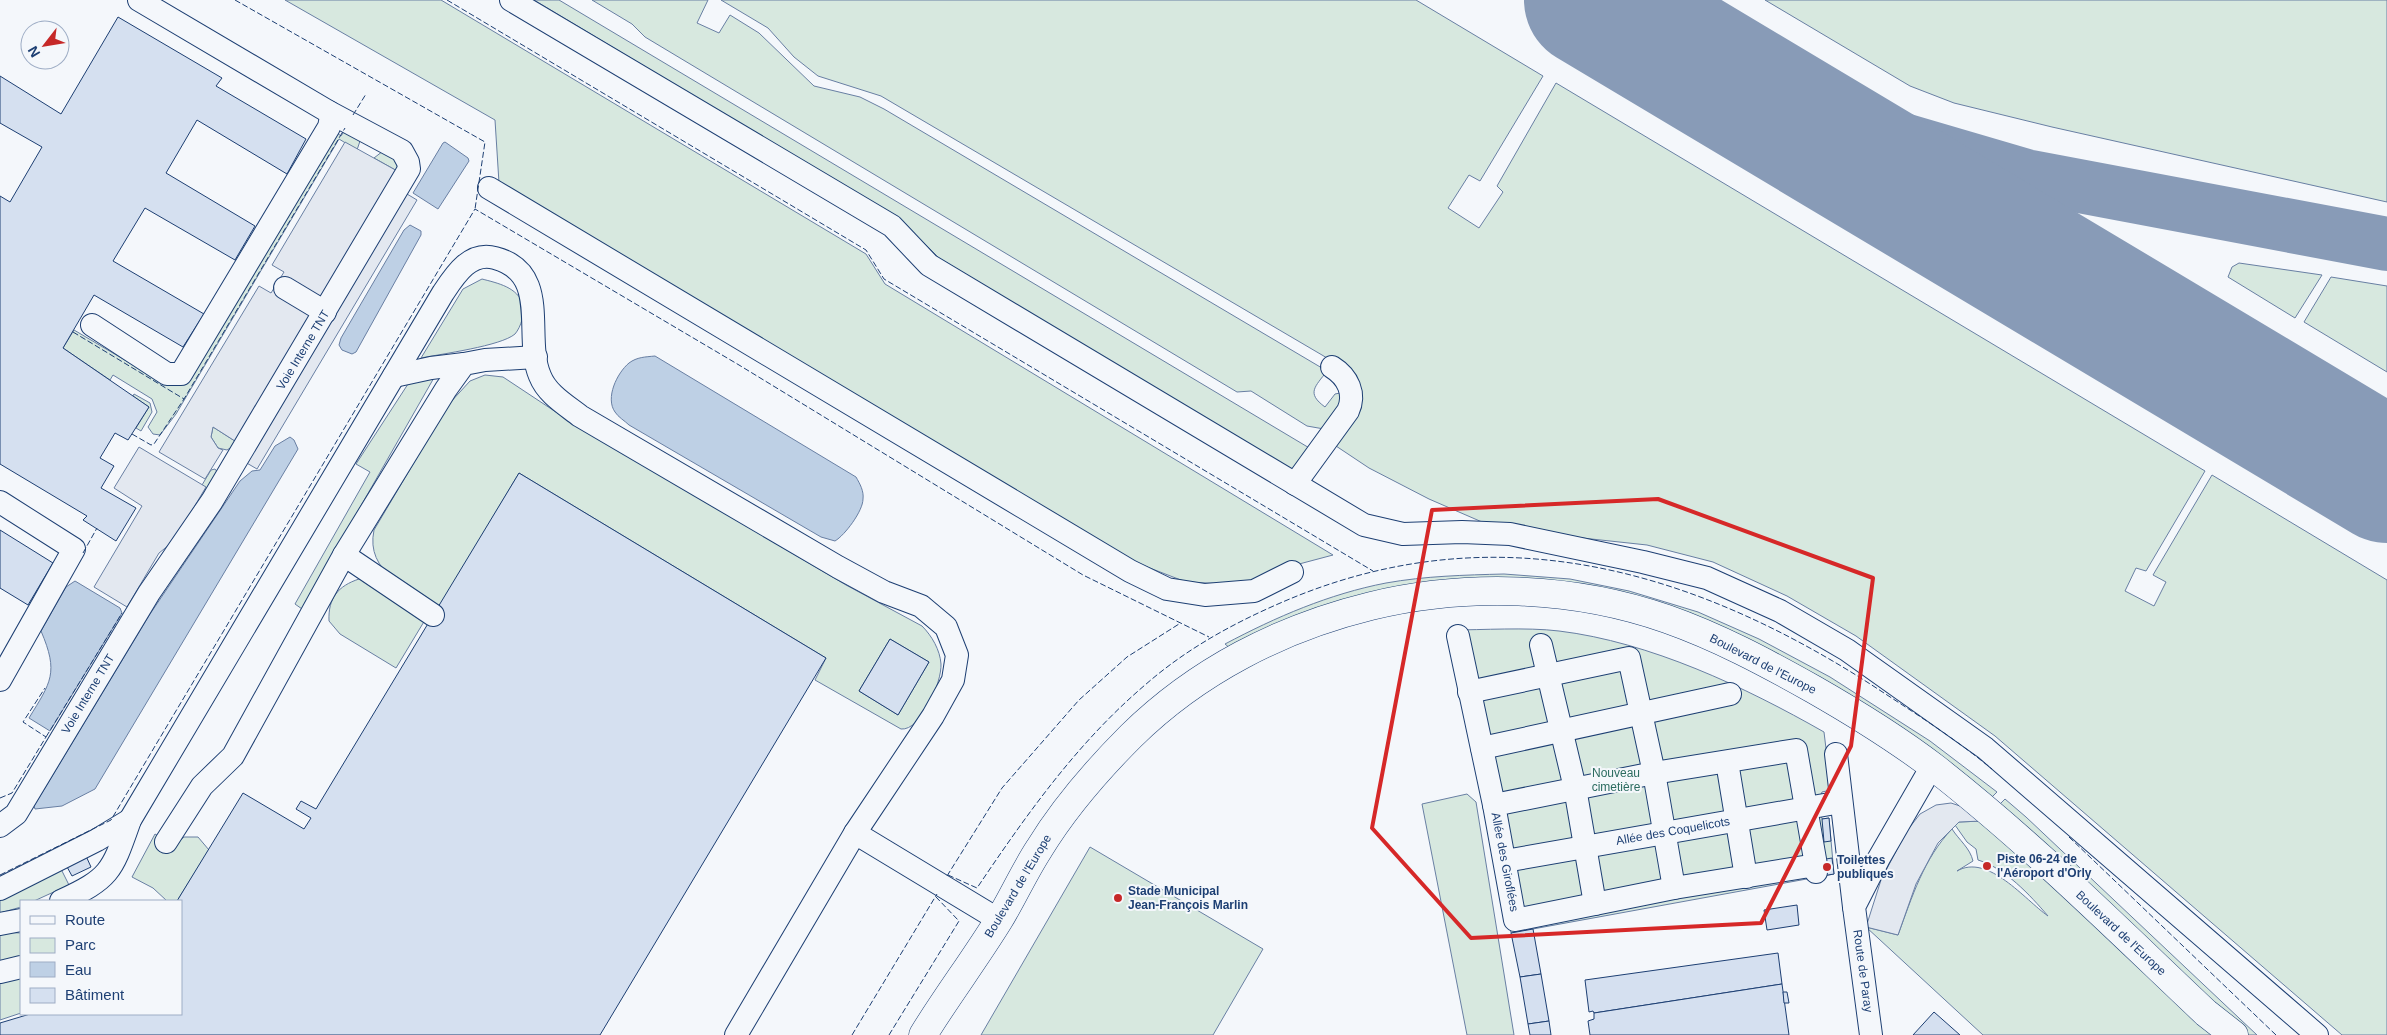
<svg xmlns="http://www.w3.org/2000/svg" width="2387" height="1035" viewBox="0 0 2387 1035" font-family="Arial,sans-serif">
<rect width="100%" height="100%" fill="#f4f7fb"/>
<g fill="#d7e8df" stroke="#687fa3" fill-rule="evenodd">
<polygon points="285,0 441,0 866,254 885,284 1333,555 1269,572 1246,585 1186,582 1124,558 499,183 495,120"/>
<polygon points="534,0 559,0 1311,449 1295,473 939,258 914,233 874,204"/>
<path d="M592,0H708L697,23L719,33L730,15L759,33L814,86L860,97L884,109L1327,371C1315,387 1306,393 1325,407L1335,394L1340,393L1342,402L1324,429L1307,426L1251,391L1237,392L645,37L632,24Z"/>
<polygon points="721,0 1416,0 1543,76 1480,181 1469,175 1448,208 1479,228 1503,192 1497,186 1556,83 2205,471 2146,571 2136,568 2125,591 2154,606 2166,582 2153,575 2212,475 2387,580 2387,1035 2342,1035 1995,736 1856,636 1787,596 1713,562 1647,545 1536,533 1482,522 1429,499 1369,468 1336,446 1343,433 1339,365 881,96 818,76 794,57 768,28"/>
<polygon points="1765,0 2387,0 2387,202 2052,127 1954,103 1910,86"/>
<polygon points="340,130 361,138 357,150 339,139 176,414 160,435 153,434 148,427 157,412 152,399 113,375 110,380 63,348 74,330 167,385 182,384 337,133 341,136 343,133"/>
<polygon points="383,151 393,153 399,172 374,158"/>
<polygon points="2239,263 2322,275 2295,318 2228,277 2232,267"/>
<polygon points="2331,277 2387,286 2387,372 2304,322"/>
<path d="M482,279C497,283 518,287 523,305C525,313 521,327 515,334C501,346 441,354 421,358L463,289Z"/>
<path d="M485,375L503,377L574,424L846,585L922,626C932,636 940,650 941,664C942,682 921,731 901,729L815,680L826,658L519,473L439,608C409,588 365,573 374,530L448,405L470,381ZM890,639L929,662L898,715L859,691Z"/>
<polygon points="435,376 302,609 295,604 370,472 356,464 408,384"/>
<polygon points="134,394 150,403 152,412 141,431 136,428 149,407 133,396"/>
<polygon points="213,427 238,443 227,450 218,448 211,437"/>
<polygon points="215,469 218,473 200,500 198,499 205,487 202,485 211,470"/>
<path d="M1504,574L1570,579L1629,591L1698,612L1759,639L1830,677L1930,741L1997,792L1992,797L1844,694L1524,581L1231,649L1225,644C1276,617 1329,594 1386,583C1425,576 1465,575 1504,574Z"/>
<path d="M359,579L370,581L428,615L396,668L340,634L329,621C328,598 338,586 359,579Z"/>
<path d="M1449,630C1484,630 1526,627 1559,631C1650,642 1745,687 1824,732L1831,790L1822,792L1818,801L1822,819L1829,818L1834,874L1511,933L1482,780Z"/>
<polygon points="1467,794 1476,802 1514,1035 1467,1035 1422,804"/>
<polygon points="2005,799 2026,817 2257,1035 2245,1035 2000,804"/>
<path d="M1982,821L2214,1035H1983L1866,927L1898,935C1912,897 1924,858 1952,829C1959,840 1970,848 1973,861L1957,871C1988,853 2025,900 2048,916C2030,895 2005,868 1978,860L1976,849L1967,842L1955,825L1959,822Z"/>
<polygon points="155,834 174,846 184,837 198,837 209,850 177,901 167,901 153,888 132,877"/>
<polygon points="1090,847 1263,949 1213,1035 981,1035"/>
<polygon points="59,865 69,885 34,901 21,901 21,907 0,913 0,897"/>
<polygon points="0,932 21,933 21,959 0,964"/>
<polygon points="21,972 21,1013 0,1020 0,977"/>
</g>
<g fill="#e3e8f0" stroke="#687fa3">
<polygon points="345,142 399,172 407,194 417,200 257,469 245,462 238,443 213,427 211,437 218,448 223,450 205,479 159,452 259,286 271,293 284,272 272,265"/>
<polygon points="139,447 206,487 174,541 159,553 127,607 94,587 142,506 114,488"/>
<polygon points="1951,803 1963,807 1982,821 1959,822 1938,843 1916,884 1898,935 1866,927 1881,880 1906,832 1920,814 1936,805"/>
</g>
<g fill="#bed0e5" stroke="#687fa3">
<polygon points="445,142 468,158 469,161 438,209 413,193 443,143"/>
<polygon points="410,225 421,231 421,235 356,352 352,354 342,350 339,345 341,338 404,230"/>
<path d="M655,356L856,477C860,484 864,491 863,499C863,511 845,535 835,541L821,537L629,425C625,421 618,417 615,412C605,398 617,373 629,363C637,357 645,357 655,356Z"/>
<polygon points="290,437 294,440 298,449 95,789 62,806 35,809 34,806 150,614 240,481 252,471 260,470 275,446"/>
<path d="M75,581L120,608L122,613L50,731L29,718C51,682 59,673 41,631L66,587Z"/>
</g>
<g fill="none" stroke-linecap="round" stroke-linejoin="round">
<polyline stroke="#889bb7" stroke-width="54" points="1593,0 1601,6 1773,90 1893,137 2026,176 2387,244"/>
<polyline stroke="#889bb7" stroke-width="134" points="1591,0 2387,476"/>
</g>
<g fill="#d5e0f0" stroke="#1d3f73">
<polygon points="118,17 222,78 216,86 306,139 287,174 197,120 166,173 255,226 235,260 145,208 113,261 204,314 183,347 94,295 63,348 149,407 128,440 115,433 100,458 114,466 101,488 136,508 116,541 83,520 87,516 0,464 0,196 10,202 42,147 0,123 0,76 61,114"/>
<polygon points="519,473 826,658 600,1035 0,1035 0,1023 30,1014 181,1014 181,901 177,901 243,793 304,829 311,818 296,809 301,801 316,809"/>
<polygon points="0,530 53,563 28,605 0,588"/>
<polygon points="890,639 929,662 898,715 859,691"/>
<polygon points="1829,818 1831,841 1824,842 1822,819"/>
<polygon points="86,856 91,867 72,876 66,865"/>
<polygon points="1832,858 1834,874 1822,876 1820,860"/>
<polygon points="1797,905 1799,925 1767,930 1764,910"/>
<polygon points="1533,929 1541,974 1520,977 1511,933"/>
<polygon points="1778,953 1782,984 1594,1013 1593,1011 1589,1012 1585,980"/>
<polygon points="1541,974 1549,1021 1528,1024 1520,977"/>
<polygon points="1782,984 1789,1035 1590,1035 1588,1021 1594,1019 1594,1013"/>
<polygon points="1783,992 1787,992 1789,1003 1784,1003"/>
<polygon points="1934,1012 1960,1035 1913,1035"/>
<polygon points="1549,1021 1551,1035 1530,1035 1528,1024"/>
</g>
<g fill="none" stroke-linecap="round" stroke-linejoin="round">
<defs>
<g id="minor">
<polyline points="511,0 892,226 929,265 1364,525 1403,534 1462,532 1510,534 1643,562 1707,578 1780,611 1847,650 1985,748 2317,1035"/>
<polyline points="489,188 1130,571 1167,589 1205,595 1254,591 1292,572"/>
<polyline points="285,288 325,312"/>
<polyline points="92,325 167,374 181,374 329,127 331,117 329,112"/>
<polyline points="394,376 431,368 464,364"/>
<path d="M1295,484L1348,411C1356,394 1348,377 1332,367"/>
<polyline points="0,502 74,549 0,680"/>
<polyline points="344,555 433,615"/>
<polyline points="1458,636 1494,805"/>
<polyline points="1541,645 1575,788 1595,904"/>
<polyline points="1469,692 1629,658 1654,773 1674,888"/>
<polyline points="1482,748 1730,694"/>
<polyline points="1836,754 1854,907"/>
<polyline points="1727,762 1746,877"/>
<polyline points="0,826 16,814 149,593 212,501 409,169 408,162 402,151 329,112 139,0"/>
<polyline points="855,833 999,920"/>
<polyline points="166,842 202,786 233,756 344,555 446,389 464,364 485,360 536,357"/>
<polyline points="1505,861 1841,802"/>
<polyline points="1816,865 1674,888 1515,920 1494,805 1654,773 1796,750 1816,865 1816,872"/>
<polyline points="0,889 97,840 130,820"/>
<path d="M61,901C111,878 112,871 130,820L443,293C455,275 470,251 495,258C552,273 523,337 540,376C547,394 566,405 580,416L838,567L884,592L921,606L946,627L957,655L953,680L933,716L855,833L736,1035"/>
<polyline points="0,924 21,920"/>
<polyline points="0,972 21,967"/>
<polyline points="1871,1035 1854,907 1879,858 1932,766"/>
</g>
<path id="major" d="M923,1035C947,996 975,959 999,920C1013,897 1024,872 1039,849C1064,808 1097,770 1131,736C1197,671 1281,628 1371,606C1466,583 1573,586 1667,619C1718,637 1765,662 1813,689C1855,713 1897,739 1935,768C2031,843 2118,930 2206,1013L2234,1035"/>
</defs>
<use href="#minor" stroke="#1d3f73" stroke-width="24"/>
<use href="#major" stroke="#1d3f73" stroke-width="29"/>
<use href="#minor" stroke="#f4f7fb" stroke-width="22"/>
<use href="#major" stroke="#f4f7fb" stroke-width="28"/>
<g stroke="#1d3f73" stroke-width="1" stroke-dasharray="6 2.5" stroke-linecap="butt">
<polyline points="235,0 485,142 475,209"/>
<polyline points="447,0 866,250 884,279 1373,571"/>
<polyline points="353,115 366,94"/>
<polyline points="73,332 184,399 345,128"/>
<polyline points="132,434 151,445 154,444 184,399"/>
<polyline points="83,553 97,528"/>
<polyline points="46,737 122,613"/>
<polyline points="0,798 12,793 46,737 23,722 45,688"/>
<polyline points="2069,837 2276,1035"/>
<polyline points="0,875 111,820 475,209 739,365 1083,575 1209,637"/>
<path d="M948,875L977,888C1027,814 1077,743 1145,685C1185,650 1230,625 1278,604C1494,509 1696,569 1884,693C1921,717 1958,741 1992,769"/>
<polyline points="947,876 1002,788 1079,700 1127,657 1179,624"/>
<polyline points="852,1035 937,894"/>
<polyline points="889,1035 959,921 936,897"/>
</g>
</g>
<path fill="none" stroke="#d62828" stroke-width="4" stroke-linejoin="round" d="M1658,499L1873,578L1851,746L1761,923L1471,938L1372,828L1432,510Z"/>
<g fill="#c62828" stroke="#f4f7fb" stroke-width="2">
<circle cx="1987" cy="866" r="5"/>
<circle cx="1827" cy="867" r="5"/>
<circle cx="1118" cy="898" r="5"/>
</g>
<g text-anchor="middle" stroke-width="4" stroke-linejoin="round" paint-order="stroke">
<g font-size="12" fill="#1d3f73" stroke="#f4f7fb">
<text transform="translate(303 350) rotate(-59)" y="4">Voie Interne TNT</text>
<text transform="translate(1763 664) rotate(27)" y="4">Boulevard de l'Europe</text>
<text transform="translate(88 694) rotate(-59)" y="4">Voie Interne TNT</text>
<text transform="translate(1673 831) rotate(-10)" y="4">Allée des Coquelicots</text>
<text transform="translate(1505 862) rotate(79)" y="4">Allée des Giroflées</text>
<text transform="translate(1018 886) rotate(-59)" y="4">Boulevard de l'Europe</text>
<text transform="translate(2121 933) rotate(43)" y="4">Boulevard de l'Europe</text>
<text transform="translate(1863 971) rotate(82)" y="4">Route de Paray</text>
</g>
<g font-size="12" fill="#2c6c60" stroke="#f4f7fb">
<text x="1616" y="777">Nouveau<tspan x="1616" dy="14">cimetière</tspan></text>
</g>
<g font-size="12" font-weight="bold" fill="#1d3f73" stroke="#f4f7fb" text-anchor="start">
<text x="1997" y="863">Piste 06-24 de<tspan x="1997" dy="14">l'Aéroport d'Orly</tspan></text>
<text x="1837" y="864">Toilettes<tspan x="1837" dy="14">publiques</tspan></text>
<text x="1128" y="895">Stade Municipal<tspan x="1128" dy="14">Jean-François Marlin</tspan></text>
</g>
</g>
<rect x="20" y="900" width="162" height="115" fill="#f4f7fb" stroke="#9eadc5"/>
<rect x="30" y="916" width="25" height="8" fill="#f4f7fb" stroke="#9eadc5"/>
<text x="65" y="925" font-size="15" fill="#1d3f73">Route</text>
<rect x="30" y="938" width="25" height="15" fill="#d7e8df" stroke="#9eadc5"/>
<text x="65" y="950" font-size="15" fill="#1d3f73">Parc</text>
<rect x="30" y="962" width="25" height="15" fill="#bed0e5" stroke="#9eadc5"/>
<text x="65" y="975" font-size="15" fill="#1d3f73">Eau</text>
<rect x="30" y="988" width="25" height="15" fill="#d5e0f0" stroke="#9eadc5"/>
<text x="65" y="1000" font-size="15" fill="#1d3f73">Bâtiment</text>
<g transform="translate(45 45) rotate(239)"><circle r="24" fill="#f4f7fb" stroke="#9eadc5"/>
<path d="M0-4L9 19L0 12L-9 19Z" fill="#c62828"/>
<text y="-8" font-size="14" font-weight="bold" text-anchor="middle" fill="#1d3f73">N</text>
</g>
</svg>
